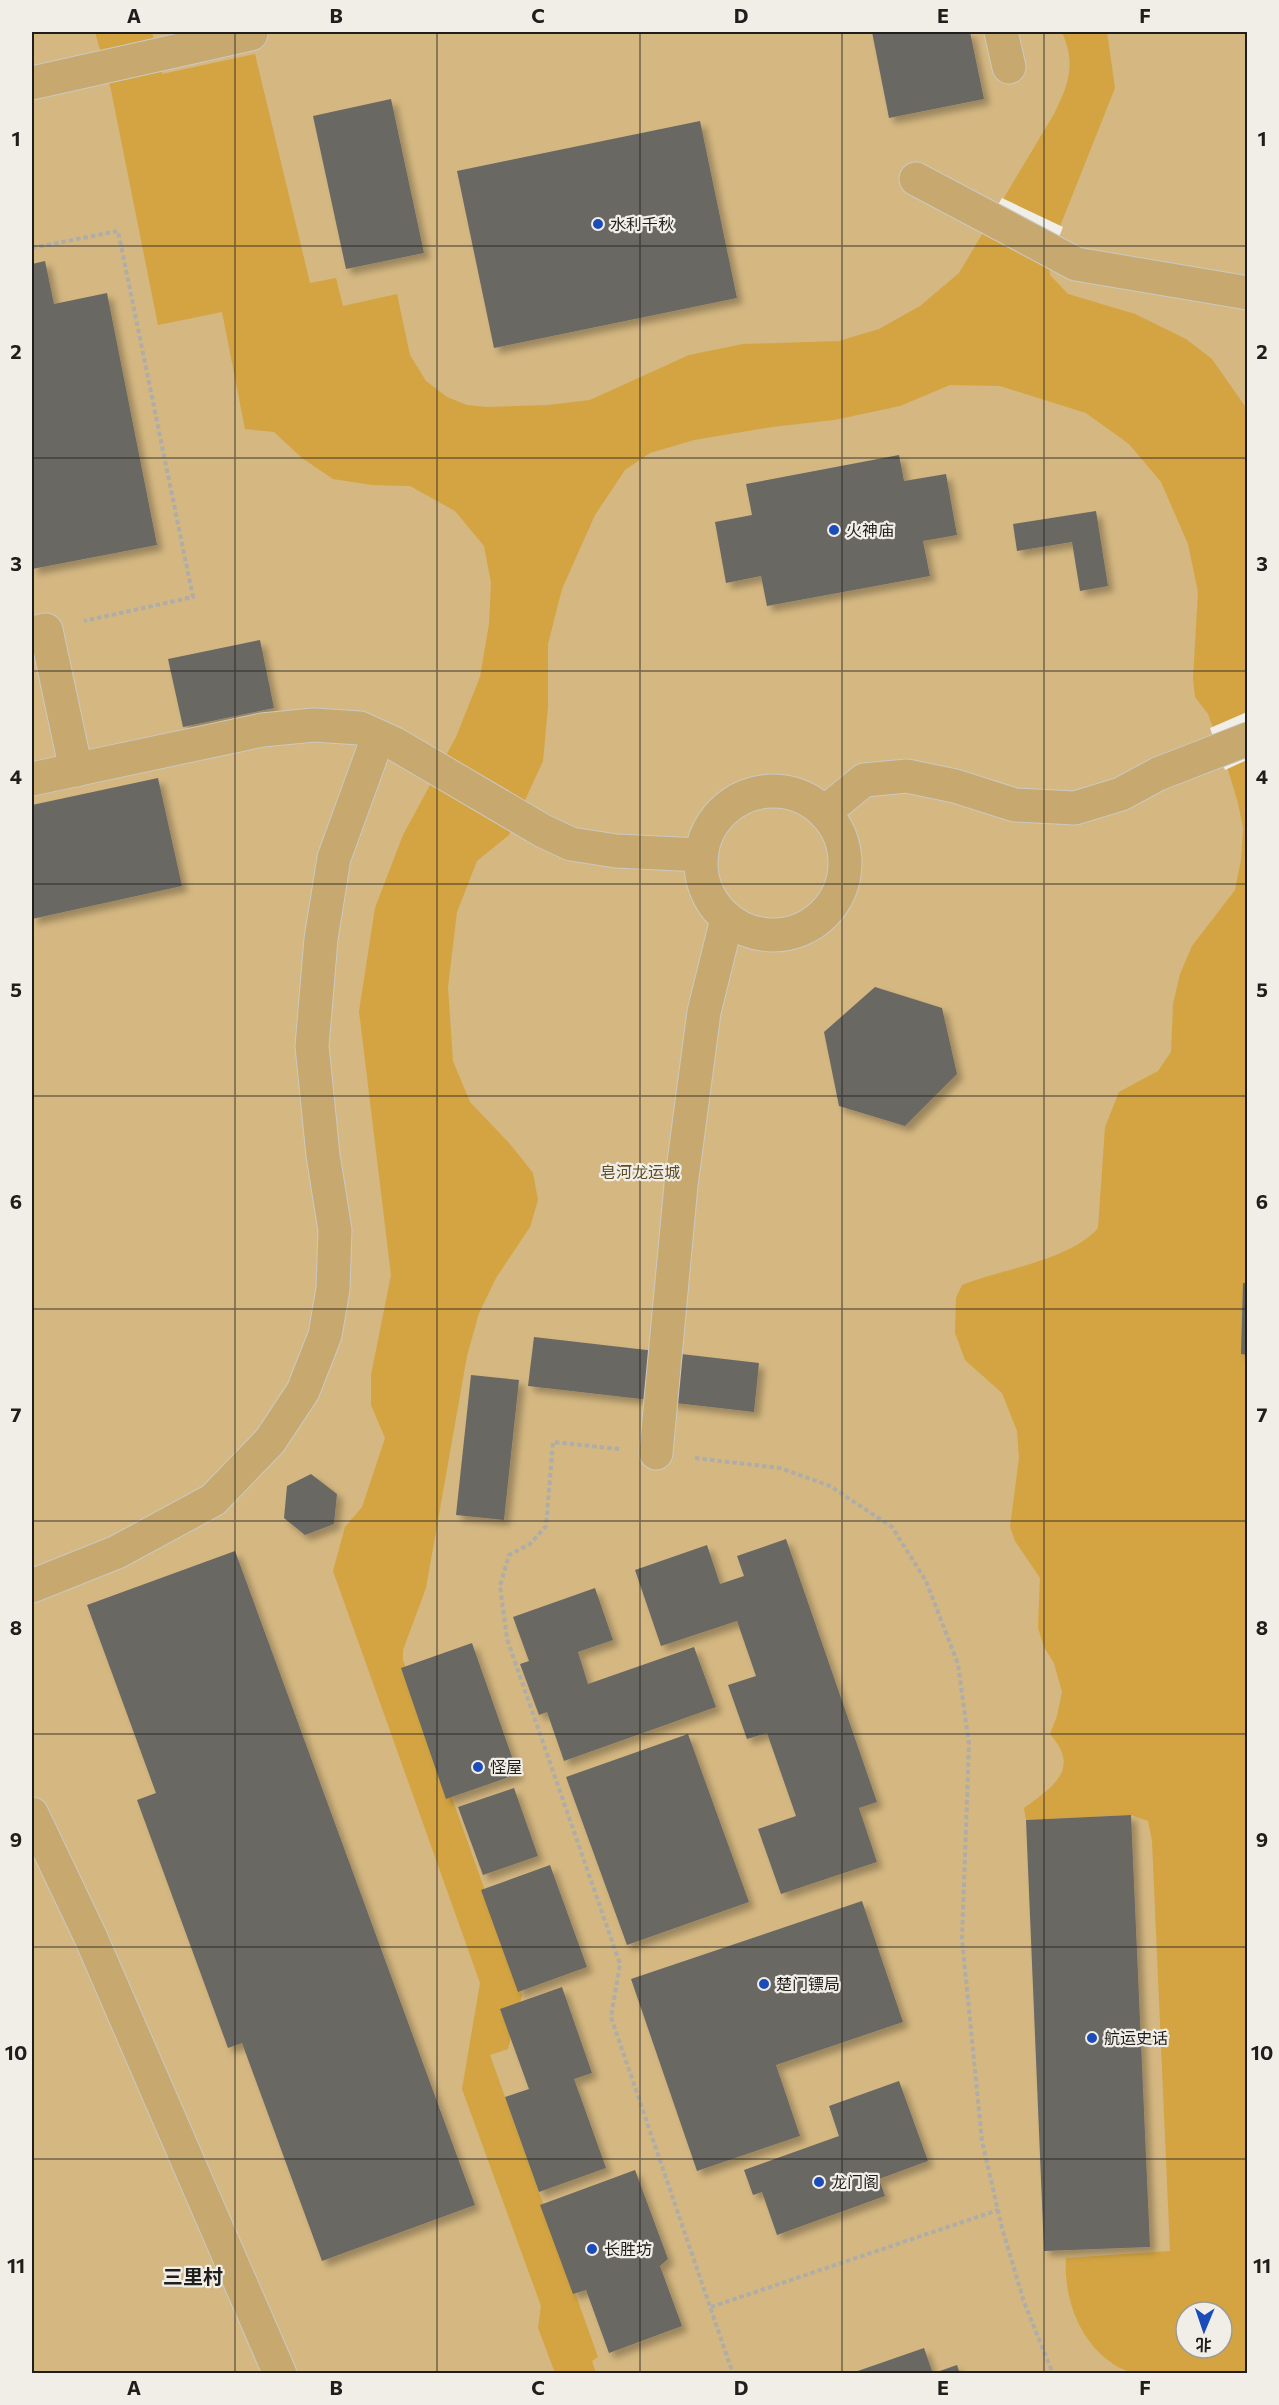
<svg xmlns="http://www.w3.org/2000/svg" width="1279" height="2405" viewBox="0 0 1279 2405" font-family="Commissioner,'Noto Sans SC',sans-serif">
<defs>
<filter id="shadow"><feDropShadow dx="5.5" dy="5.5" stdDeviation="3" flood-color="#0004"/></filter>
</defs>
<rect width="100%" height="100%" fill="#f1eee8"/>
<path fill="#d4b781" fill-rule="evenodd" d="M32,32H1247V2373L32,2374ZM1186,2312H1222V2348H1186Z"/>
<path fill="#d3a441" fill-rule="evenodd" d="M95,32H152L162,74L255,54L310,283L336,278L343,306L397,294L410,355L426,381L447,397L467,405L487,407L548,405L590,400L689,355L743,344L839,341L879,329L920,306L959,273L1054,114C1069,84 1076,64 1062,32H1107L1115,88L1049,254L1050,275L1068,294L1135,314L1186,339L1212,359L1247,409V2373C1220,2373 1192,2373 1164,2373C1155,2373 1141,2376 1132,2373C1085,2357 1063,2304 1066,2258L1170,2251L1152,1841L1148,1821L1131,1815L1026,1820L1024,1808C1054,1786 1081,1769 1050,1734L1057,1716L1062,1692L1054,1663L1044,1647L1038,1628L1040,1578L1015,1541L1010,1527L1019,1458L1017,1431L1002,1393L965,1360L955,1333L956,1298L962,1285C1002,1269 1071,1260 1098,1228L1105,1127L1119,1092L1158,1071L1171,1052L1173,1004L1180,974L1192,946L1235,890L1241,860L1243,828L1238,803L1225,760L1208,714L1195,697L1193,679L1198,592L1188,544L1161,482L1129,444L1086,413L1000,386L950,385L900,406L834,420L772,427L694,440L650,453L625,470L595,515L562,589L548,644V706L543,761L509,835L477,861L457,912L448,987L453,1061L470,1102L510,1144L533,1173L538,1200L530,1227L496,1278L479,1313L467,1356L426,1588L403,1650V1660L522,1995L508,2049L490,2055L598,2357L592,2361L596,2373H555L538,2328L541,2306L462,2089L480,1983L333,1571L345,1527L362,1507L385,1438L371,1405V1375L391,1275L359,1011L375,908L403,835L456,737L480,677L489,624L491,583L484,546L455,511L410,486L372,485L333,479L302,458L274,432L245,429L222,312L158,325L111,90ZM1186,2312H1222V2348H1186Z"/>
<g fill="#f1eee8">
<polygon points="1002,198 1063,227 1052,255 1053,266 981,232"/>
<polygon points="1247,712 1247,760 1225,770 1210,728"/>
</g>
<g fill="#6b6863" filter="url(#shadow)">
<polygon points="872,32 970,32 984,99 889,118"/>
<polygon points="391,99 424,253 346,269 313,116"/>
<polygon points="700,121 737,298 494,348 457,171"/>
<polygon points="45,261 54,304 107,293 157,545 32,569 32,264"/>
<polygon points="899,455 904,481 946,474 957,535 923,541 930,576 767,606 761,576 726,583 715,522 752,515 746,484"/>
<polygon points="1096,511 1108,586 1080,591 1072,542 1017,551 1013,524"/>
<polygon points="260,640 274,708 183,727 168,659"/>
<polygon points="158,778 182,886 32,919 32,805"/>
<polygon points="875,987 942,1008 957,1074 905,1126 839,1106 824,1032"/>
<polygon points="1243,1283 1248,1283 1248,1355 1241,1354"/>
<polygon points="534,1337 759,1363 754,1412 528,1386"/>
<polygon points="471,1375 519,1380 504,1520 456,1515"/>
<polygon points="311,1474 337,1494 334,1524 305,1535 284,1518 287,1486"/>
<polygon points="786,1539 877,1802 859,1808 877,1862 781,1894 758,1829 796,1816 767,1733 747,1739 728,1685 756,1676 737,1621 661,1646 635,1570 707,1545 720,1584 744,1576 737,1556"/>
<polygon points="235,1551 475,2205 322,2261 242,2043 228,2048 137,1800 156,1793 87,1605"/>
<polygon points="595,1588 613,1640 578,1652 588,1684 694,1647 716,1707 564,1761 547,1712 539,1715 520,1664 529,1661 513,1617"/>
<polygon points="472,1643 518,1774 446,1799 401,1668"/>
<polygon points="688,1734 749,1902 627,1945 566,1777"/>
<polygon points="514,1788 538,1856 483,1875 458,1807"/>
<polygon points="1131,1815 1150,2247 1044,2251 1026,1820"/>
<polygon points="550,1865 587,1967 518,1992 481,1890"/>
<polygon points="862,1901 903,2022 776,2065 800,2136 697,2171 631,1979"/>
<polygon points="562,1987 592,2073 574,2079 606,2168 539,2192 505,2097 529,2089 500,2009"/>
<polygon points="899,2081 928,2161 879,2179 885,2196 777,2235 762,2192 753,2195 744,2170 839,2136 829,2106"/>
<polygon points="635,2170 668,2259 660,2266 682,2326 609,2353 586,2290 573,2294 540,2205"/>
<polygon points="924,2348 933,2374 852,2374 852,2373"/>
<polygon points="957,2365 960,2374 934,2374 934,2373"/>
</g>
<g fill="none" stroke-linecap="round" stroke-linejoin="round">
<defs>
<g id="minor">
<polyline points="1001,32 1009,67"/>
<polyline points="32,83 251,34"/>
<polyline points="916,179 1076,264 1248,293"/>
<polyline points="32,633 46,630 76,770"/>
<polyline points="32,779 262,730 314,725 360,728 395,744 543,831 571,844 616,851 701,855"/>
<circle cx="773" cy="863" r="72"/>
<polyline points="825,812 864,780 907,776 955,786 1015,805 1075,808 1121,794 1158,774 1248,739"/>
<polyline points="656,1453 681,1185 704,1012 727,919"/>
<polyline points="32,1586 117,1552 213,1500 270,1441 303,1391 325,1335 333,1289 335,1230 323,1155 312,1046 321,939 334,858 378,737"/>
<polyline points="32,1814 91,1938 280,2374"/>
</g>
</defs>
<use href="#minor" stroke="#cbc9c3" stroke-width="35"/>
<g stroke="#afada8" stroke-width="4" stroke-dasharray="4.5 3" stroke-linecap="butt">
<polyline points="32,248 118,231 193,597 84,621"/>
<polyline points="619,1449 553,1442 546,1526 530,1544 509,1555 500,1586 507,1639 620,1964 611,2017 733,2374"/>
<polyline points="695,1458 780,1468 830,1486 892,1527 926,1581 958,1664 969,1744 962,1939 982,2141 1002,2228 1024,2302 1053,2374"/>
<polyline points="711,2307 998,2210"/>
</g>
<use href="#minor" stroke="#c7a96f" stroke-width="33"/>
</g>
<path fill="none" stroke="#1f1e1c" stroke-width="1.5" stroke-opacity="0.55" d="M235,32V2374M437,32V2374M640,32V2374M842,32V2374M1044,32V2374M32,246H1248M32,458H1248M32,671H1248M32,884H1248M32,1096H1248M32,1309H1248M32,1521H1248M32,1734H1248M32,1947H1248M32,2159H1248"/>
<g fill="#1b4cb9" stroke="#f1eee8" stroke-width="2">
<circle cx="598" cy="224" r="6"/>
<circle cx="834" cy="530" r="6"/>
<circle cx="478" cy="1767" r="6"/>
<circle cx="764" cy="1984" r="6"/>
<circle cx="1092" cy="2038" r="6"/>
<circle cx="819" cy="2182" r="6"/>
<circle cx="592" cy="2249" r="6"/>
</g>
<g text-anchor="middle" stroke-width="4.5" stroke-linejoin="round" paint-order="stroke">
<g font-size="16" fill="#1f1e1c" stroke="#f1eee8" text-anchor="start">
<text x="610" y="230">水利千秋</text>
<text x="846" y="536">火神庙</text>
<text x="490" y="1773">怪屋</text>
<text x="776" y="1990">楚门镖局</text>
<text x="1104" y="2044">航运史话</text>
<text x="831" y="2188">龙门阁</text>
<text x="604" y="2255">长胜坊</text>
</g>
<g font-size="16" fill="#604c24" stroke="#f1eee8">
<text x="640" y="1178">皂河龙运城</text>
</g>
<g font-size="20" font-weight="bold" fill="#1f1e1c" stroke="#f1eee8">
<text x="193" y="2284">三里村</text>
</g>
</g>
<rect width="1279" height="2405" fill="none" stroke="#f1eee8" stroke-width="66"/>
<g transform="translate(1204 2330) rotate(182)"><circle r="28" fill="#f1eee8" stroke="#9d9b96" stroke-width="1.5"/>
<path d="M0-4.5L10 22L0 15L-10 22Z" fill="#1b4cb9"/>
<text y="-9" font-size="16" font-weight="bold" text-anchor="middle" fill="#1f1e1c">北</text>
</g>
<rect x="33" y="33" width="1213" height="2339" fill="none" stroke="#1f1e1c" stroke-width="2"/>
<g font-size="20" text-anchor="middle" font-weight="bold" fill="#1f1e1c">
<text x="134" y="23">A</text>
<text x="336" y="23">B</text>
<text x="538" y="23">C</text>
<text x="741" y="23">D</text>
<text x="943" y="23">E</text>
<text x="1145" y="23">F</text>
<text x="16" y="146">1</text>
<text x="1262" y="146">1</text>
<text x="16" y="359">2</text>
<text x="1262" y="359">2</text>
<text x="16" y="571">3</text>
<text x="1262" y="571">3</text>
<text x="16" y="784">4</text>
<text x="1262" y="784">4</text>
<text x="16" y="997">5</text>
<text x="1262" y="997">5</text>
<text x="16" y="1209">6</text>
<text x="1262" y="1209">6</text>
<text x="16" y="1422">7</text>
<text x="1262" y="1422">7</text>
<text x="16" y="1635">8</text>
<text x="1262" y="1635">8</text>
<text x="16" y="1847">9</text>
<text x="1262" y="1847">9</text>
<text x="16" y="2060">10</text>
<text x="1262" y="2060">10</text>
<text x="16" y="2273">11</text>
<text x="1262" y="2273">11</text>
<text x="134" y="2395">A</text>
<text x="336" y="2395">B</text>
<text x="538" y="2395">C</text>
<text x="741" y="2395">D</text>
<text x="943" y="2395">E</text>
<text x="1145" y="2395">F</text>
</g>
</svg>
